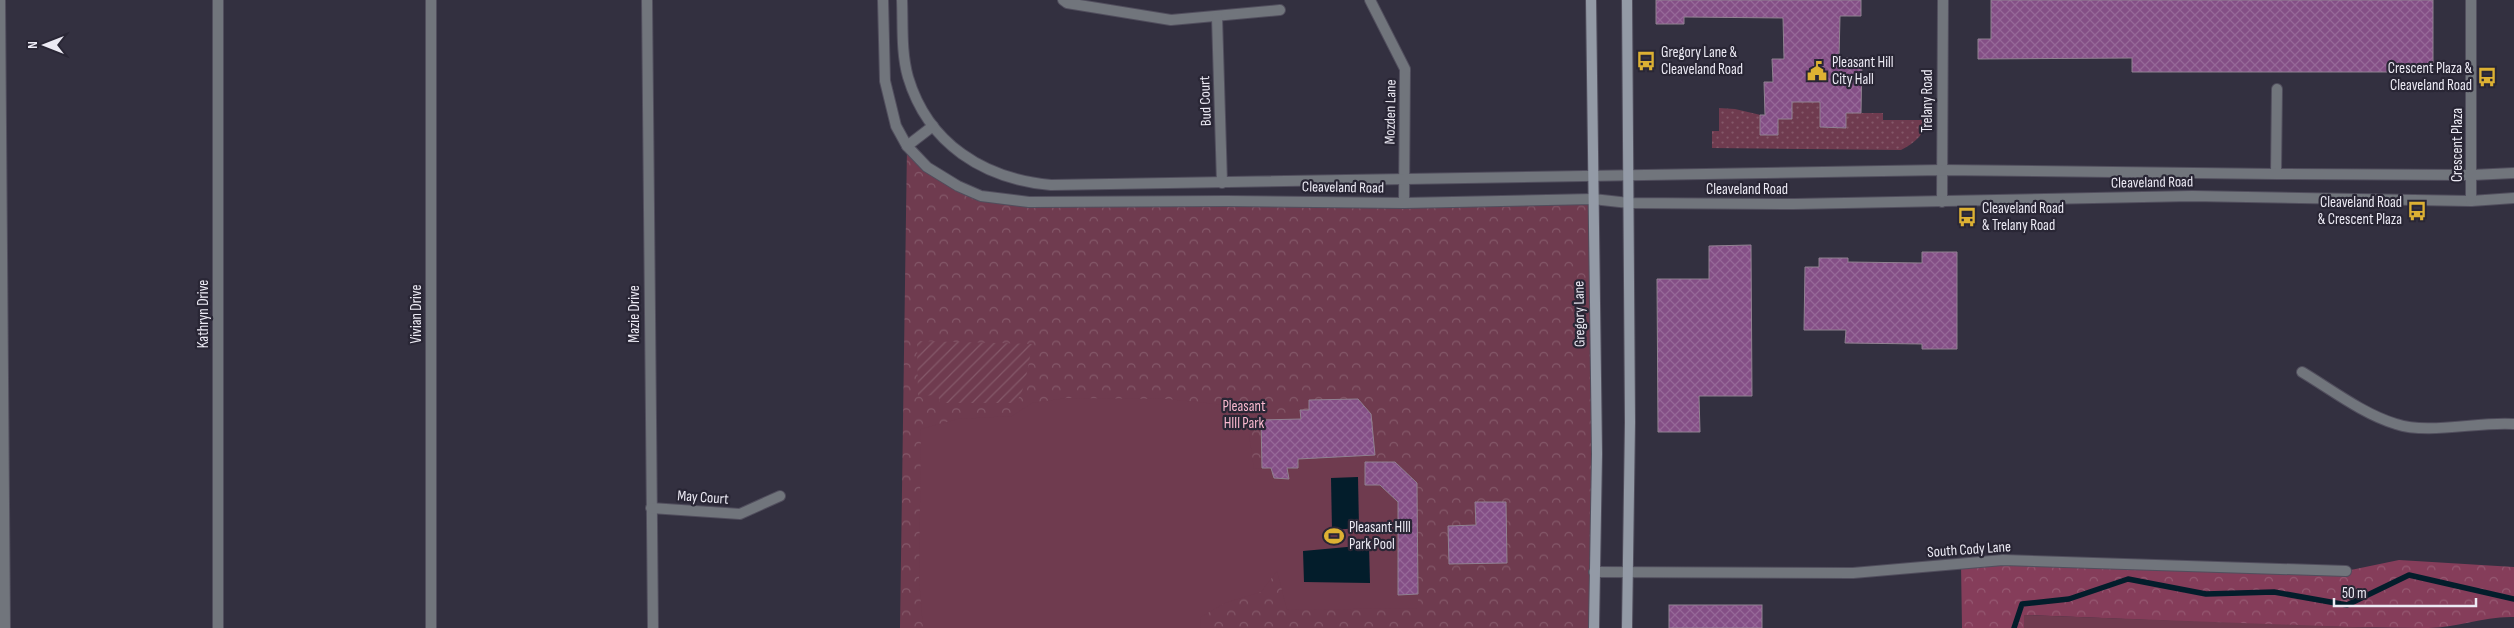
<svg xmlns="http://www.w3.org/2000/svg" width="2514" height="628" viewBox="0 0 2514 628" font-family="'Sofia Sans Condensed',sans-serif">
<defs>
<pattern id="grass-dots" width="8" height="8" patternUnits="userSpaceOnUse" patternTransform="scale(1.25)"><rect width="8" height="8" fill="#6f3b4f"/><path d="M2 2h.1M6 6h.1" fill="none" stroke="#845869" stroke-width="1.8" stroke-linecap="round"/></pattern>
<pattern id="forest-crowns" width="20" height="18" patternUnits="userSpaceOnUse" patternTransform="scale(1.25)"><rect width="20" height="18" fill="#853d5a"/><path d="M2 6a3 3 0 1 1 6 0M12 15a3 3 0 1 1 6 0" fill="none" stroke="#965972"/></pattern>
<pattern id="park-crowns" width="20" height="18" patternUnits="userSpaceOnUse" patternTransform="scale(1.25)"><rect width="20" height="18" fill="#6f3b4f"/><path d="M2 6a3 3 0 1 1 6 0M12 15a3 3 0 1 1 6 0" fill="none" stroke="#845869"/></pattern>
<pattern id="garden-furrows" width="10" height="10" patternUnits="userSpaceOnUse" patternTransform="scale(1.25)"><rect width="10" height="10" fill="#6f3b4f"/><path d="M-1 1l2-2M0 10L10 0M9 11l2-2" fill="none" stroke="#845869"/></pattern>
<pattern id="building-cross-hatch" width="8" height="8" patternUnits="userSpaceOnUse" patternTransform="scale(1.25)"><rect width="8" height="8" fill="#844f86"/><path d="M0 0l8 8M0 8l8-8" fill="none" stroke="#966898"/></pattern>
</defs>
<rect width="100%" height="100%" fill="#333040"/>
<path fill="url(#grass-dots)" d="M1820,94V127L1846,128V113H1883V120H1925L1928,117C1926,133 1915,143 1901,150L1712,148V131H1719V108L1735,109L1778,119L1792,102Z"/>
<path fill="url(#forest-crowns)" d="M2399,560L2514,567V617C2484,616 2457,628 2428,628C2293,628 2159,620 2024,615V628H1962L1961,563L2346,571Z"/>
<polygon fill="url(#park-crowns)" points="907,146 958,186 1029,202 1593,199 1594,628 900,628"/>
<path fill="url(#garden-furrows)" d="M917,341L1033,344C1028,359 1026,396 1014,403H940L938,395L918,396Z"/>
<g fill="#6f3b4f">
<polygon points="1067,398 1168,399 1245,407 1254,469 1271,468 1274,478 1289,479 1287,468 1298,468 1297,441 1365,455 1365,485 1380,485 1398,502 1398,595 1418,594 1418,608 1287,610 1277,571 1261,592 1225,603 1201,617 1200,628 923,628 919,579 921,429 958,419 1012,416 1032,403"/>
<polygon points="2024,615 2379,628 2024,628"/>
</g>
<g fill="#031d2b">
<polygon points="1358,477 1359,528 1332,530 1331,478"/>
<polygon points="1369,545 1370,583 1304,582 1303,551"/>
</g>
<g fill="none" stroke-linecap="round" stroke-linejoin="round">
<polyline stroke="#031d2b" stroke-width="5.5" points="2014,628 2022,604 2069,599 2128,579 2206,594 2274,592 2347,605 2409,575 2514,599"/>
</g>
<g fill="url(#building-cross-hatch)" stroke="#908191">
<polygon points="1656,0 1861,0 1861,16 1840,16 1839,58 1862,58 1861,113 1846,113 1846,128 1820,127 1820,102 1792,102 1792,119 1778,119 1778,135 1760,135 1760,115 1765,115 1764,82 1773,82 1772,59 1784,59 1783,18 1684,17 1684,24 1656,24"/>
<polygon points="1991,0 2433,0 2433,72 2132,72 2132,58 1978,59 1978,39 1991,39"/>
<polygon points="1751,245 1752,396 1699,396 1700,432 1658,432 1657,279 1709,279 1709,246"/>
<polygon points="1922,252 1957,252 1957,349 1922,349 1922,344 1845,343 1846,330 1804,330 1805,267 1819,267 1819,258 1848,258 1848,262 1922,263"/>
<polygon points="1358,399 1371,414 1375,455 1298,459 1298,468 1287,468 1289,479 1274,478 1271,468 1262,468 1261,420 1301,419 1300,410 1309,410 1309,400"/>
<polygon points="1365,462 1395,462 1417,483 1418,594 1398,595 1398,502 1380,485 1365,485"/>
<polygon points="1475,502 1506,502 1507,563 1449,564 1448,526 1476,525"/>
<rect x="1669" y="605" width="93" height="23"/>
</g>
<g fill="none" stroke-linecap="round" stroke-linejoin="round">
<defs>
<g id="minor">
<polyline points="0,0 5,628"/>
<polyline points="218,0 218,628"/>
<polyline points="647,0 653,628"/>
<polyline points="1063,0 1067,3 1171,20 1280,10"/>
<polyline points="1370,0 1405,69 1404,203"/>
<polyline points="1217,17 1222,183"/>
<polyline points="2276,174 2277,89"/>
<polyline points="1942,202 1943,0"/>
<path d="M2302,372C2332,390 2363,414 2396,424C2428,435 2480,421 2514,424"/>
<polyline points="651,508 740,514 780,496"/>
<polyline points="1594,572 1853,573 2003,560 2346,571"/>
<polyline points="431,628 431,0"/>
</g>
<g id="tertiary">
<polyline points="883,0 885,81 896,126 907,146 927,167 958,186 981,196 1029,202 1227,201 1404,203 1593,199 1629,203 1794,204 2192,196 2471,201 2514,198"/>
<path d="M902,0C903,25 901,52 908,77C928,144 984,179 1051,185L1942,170L2276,174L2472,175L2514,173"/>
<polyline points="2471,0 2471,201"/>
<polyline points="907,146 933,126"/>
</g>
<g id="secondary">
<polyline points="1591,0 1597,454 1594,628"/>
<polyline points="1627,0 1630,422 1627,628"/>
</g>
</defs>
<use href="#minor" stroke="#514e5d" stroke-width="12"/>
<use href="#tertiary" stroke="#514e5d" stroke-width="12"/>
<use href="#secondary" stroke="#514e5d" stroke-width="12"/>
<use href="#minor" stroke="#71757c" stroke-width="10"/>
<use href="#tertiary" stroke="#71757c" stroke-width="10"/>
<use href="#secondary" stroke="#939aa6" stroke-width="10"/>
</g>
<defs>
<symbol id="bus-bare" viewBox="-9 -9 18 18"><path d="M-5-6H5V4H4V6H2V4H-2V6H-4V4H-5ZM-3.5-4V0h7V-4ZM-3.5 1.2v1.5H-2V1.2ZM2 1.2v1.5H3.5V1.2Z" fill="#ddb133" stroke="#292635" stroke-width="2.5" paint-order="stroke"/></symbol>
<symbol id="civic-bare" viewBox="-9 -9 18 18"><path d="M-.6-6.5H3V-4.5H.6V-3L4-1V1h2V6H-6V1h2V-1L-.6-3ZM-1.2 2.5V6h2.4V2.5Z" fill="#ddb133" stroke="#292635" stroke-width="2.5" paint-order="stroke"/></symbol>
<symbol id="stadium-bare" viewBox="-9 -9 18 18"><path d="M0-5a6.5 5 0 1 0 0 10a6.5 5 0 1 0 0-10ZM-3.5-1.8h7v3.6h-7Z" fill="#ddb133" stroke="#292635" stroke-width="2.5" paint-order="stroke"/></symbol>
</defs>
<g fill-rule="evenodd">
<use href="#bus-bare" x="1632" y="47" width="28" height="28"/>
<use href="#civic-bare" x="1803" y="57" width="28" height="28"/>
<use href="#bus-bare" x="2473" y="63" width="28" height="28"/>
<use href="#bus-bare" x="2403" y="197" width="28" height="28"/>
<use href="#bus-bare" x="1953" y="203" width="28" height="28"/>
<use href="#stadium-bare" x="1320" y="522" width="28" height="28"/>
</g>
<g text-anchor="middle" stroke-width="4.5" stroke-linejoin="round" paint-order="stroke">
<g font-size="15" fill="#eceaf4" stroke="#292635" text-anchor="start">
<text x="1661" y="57">Gregory Lane &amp;<tspan x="1661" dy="17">Cleaveland Road</tspan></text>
<text x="1832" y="67">Pleasant Hill<tspan x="1832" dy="17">City Hall</tspan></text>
<text x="2472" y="73" text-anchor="end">Crescent Plaza &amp;<tspan x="2472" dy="17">Cleaveland Road</tspan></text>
<text x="2402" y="207" text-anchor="end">Cleaveland Road<tspan x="2402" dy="17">&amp; Crescent Plaza</tspan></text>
<text x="1982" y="213">Cleaveland Road<tspan x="1982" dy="17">&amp; Trelany Road</tspan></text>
<text x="1349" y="532">Pleasant HIll<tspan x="1349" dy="17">Park Pool</tspan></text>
</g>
<g font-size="15" fill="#eceaf4" stroke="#292635">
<text transform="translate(1205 101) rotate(-92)" y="5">Bud Court</text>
<text transform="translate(1927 101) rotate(-90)" y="5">Trelany Road</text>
<text transform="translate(1390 112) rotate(-89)" y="5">Mozden Lane</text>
<text transform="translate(2457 145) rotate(-90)" y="5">Crescent Plaza</text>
<text transform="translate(2152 182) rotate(-1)" y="5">Cleaveland Road</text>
<text transform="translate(1343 187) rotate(1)" y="5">Cleaveland Road</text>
<text x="1747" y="194">Cleaveland Road</text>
<text transform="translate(203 314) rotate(-90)" y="5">Kathryn Drive</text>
<text transform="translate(416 314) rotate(-90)" y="5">Vivian Drive</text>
<text transform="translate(634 314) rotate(-90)" y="5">Mazie Drive</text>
<text transform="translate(1579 314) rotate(-91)" y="5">Gregory Lane</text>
<text transform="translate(703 497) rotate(4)" y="5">May Court</text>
<text transform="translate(1969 549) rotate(-4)" y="5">South Cody Lane</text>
</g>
<g font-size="15" fill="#fab9cf" stroke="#292635">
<text x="1244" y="411">Pleasant<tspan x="1244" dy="17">HIll Park</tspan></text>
</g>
</g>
<g transform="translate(45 45) rotate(270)" stroke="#292635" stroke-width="4" paint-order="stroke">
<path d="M0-4L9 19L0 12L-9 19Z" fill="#eceaf4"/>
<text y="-8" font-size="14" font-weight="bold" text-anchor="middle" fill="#eceaf4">N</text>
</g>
<path d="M2334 598v8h142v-8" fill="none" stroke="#eceaf4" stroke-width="2.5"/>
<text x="2342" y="598" font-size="15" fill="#eceaf4" stroke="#292635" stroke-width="4" paint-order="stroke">50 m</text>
</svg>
